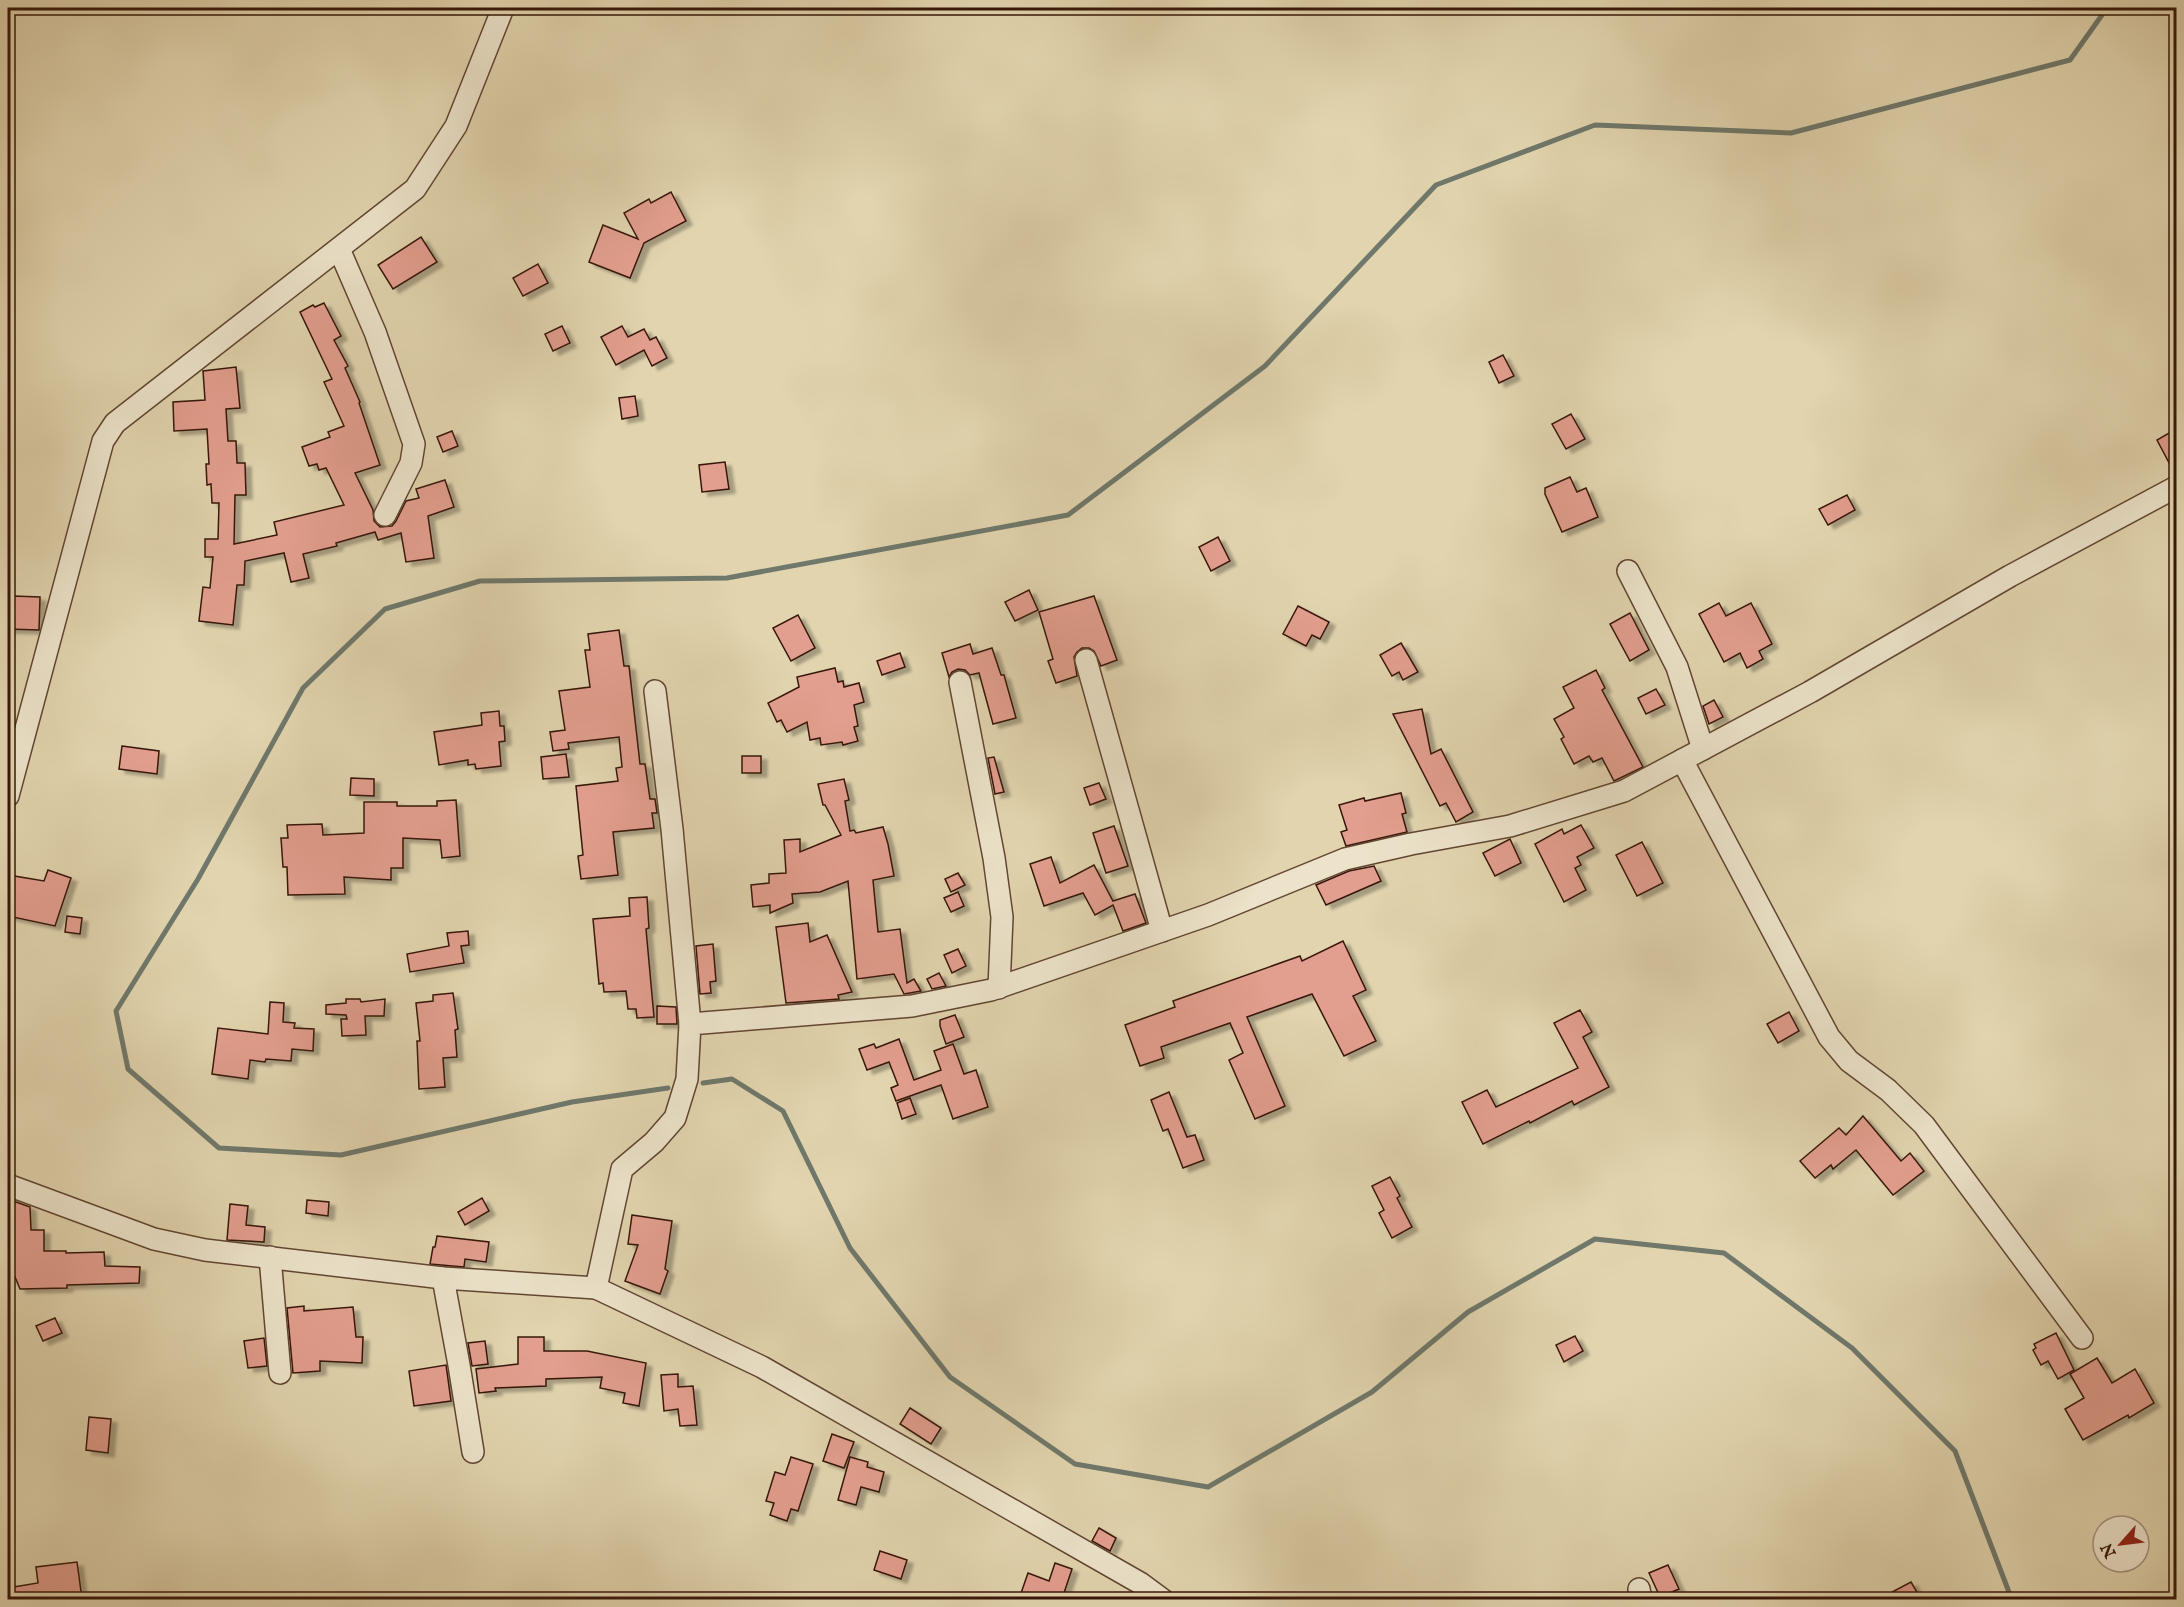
<svg xmlns="http://www.w3.org/2000/svg" width="2184" height="1607" viewBox="0 0 2184 1607" font-family="'IM FELL English',serif">
<defs>
<filter id="shadow"><feDropShadow dx="6" dy="4" stdDeviation="1.5" flood-color="#0004"/></filter>
</defs>
<rect width="100%" height="100%" fill="#e1d4ae"/>
<filter id="stains"><feTurbulence type="fractalNoise" baseFrequency=".00333" numOctaves="4"/><feColorMatrix values="0 0 0 0 .2 0 0 0 0 .09 0 0 0 0 .02 0 0 0 .5 -.17"/></filter>
<radialGradient id="worn" r=".72"><stop offset=".6" stop-color="#630" stop-opacity="0"/><stop offset="1" stop-color="#630" stop-opacity=".3"/></radialGradient>
<g fill="none" stroke-linecap="round" stroke-linejoin="round">
<g stroke="#6f786b" stroke-width="5">
<polyline points="703,1083 732,1079 783,1111 850,1248 950,1377 1075,1464 1208,1487 1372,1392 1468,1312 1595,1239 1724,1253 1852,1348 1955,1451 2012,1600"/>
<polyline points="668,1088 572,1102 341,1155 219,1148 128,1069 116,1011 198,879 303,688 385,609 480,581 727,578 1068,515 1265,366 1436,185 1595,125 1791,133 2070,60 2107,8"/>
</g>
</g>
<g fill="#e29e8e" stroke="#371709" stroke-width="1.5" filter="url(#shadow)">
<polygon points="671,192 686,221 644,243 630,278 589,262 603,225 638,239 624,213 649,199 651,203"/>
<polygon points="421,237 437,262 393,289 378,265"/>
<polygon points="538,264 548,283 523,296 513,278"/>
<polygon points="324,303 341,336 334,340 348,366 345,368 360,402 359,403 380,465 355,473 373,510 374,521 380,527 392,526 396,521 406,501 419,498 416,489 445,480 454,507 428,516 434,558 406,562 401,533 378,540 375,532 336,543 337,546 303,554 309,578 291,582 284,553 245,561 244,585 237,585 233,625 199,621 203,587 210,588 213,557 205,557 205,539 218,539 219,503 212,503 211,484 207,485 206,464 209,464 207,429 174,431 173,402 205,400 203,371 236,367 240,408 226,409 228,441 236,441 237,463 245,463 246,495 235,495 234,544 277,535 274,522 344,505 326,468 319,470 317,464 309,466 302,447 330,437 328,432 344,426 324,382 332,379 300,312 313,305 315,307"/>
<polygon points="562,326 570,343 553,351 545,334"/>
<polygon points="622,326 628,337 644,329 650,340 656,337 667,358 652,366 644,350 616,365 601,337"/>
<polygon points="1503,355 1514,376 1499,383 1489,362"/>
<polygon points="635,396 638,416 622,419 619,398"/>
<polygon points="1571,414 1585,439 1566,449 1552,424"/>
<polygon points="2176,429 2176,474 2175,474 2157,440"/>
<polygon points="452,431 458,446 443,452 437,437"/>
<polygon points="725,462 729,489 702,492 699,465"/>
<polygon points="1570,477 1577,492 1586,488 1598,517 1562,532 1545,494 1545,488"/>
<polygon points="1847,495 1855,510 1828,525 1819,509"/>
<polygon points="1218,537 1230,561 1211,571 1199,547"/>
<polygon points="1029,590 1038,610 1015,621 1005,602"/>
<polygon points="13,596 40,597 39,630 8,629 8,610 12,611"/>
<polygon points="1094,596 1117,660 1101,666 1094,651 1089,648 1082,648 1077,652 1074,657 1077,676 1056,683 1048,661 1053,659 1039,612"/>
<polygon points="1719,603 1726,616 1751,603 1772,644 1759,651 1763,659 1747,668 1740,653 1724,662 1699,614"/>
<polygon points="1298,606 1329,622 1320,639 1312,635 1306,646 1283,634"/>
<polygon points="1630,613 1649,650 1630,661 1610,624"/>
<polygon points="798,615 815,648 791,661 773,628"/>
<polygon points="619,630 624,666 629,666 640,764 645,764 650,799 655,799 657,813 652,813 654,828 613,832 618,875 581,879 578,856 583,855 576,786 618,781 616,768 622,767 619,737 568,743 569,749 553,751 550,732 565,730 559,691 590,687 585,650 590,650 588,634"/>
<polygon points="1401,643 1418,672 1403,680 1399,672 1392,676 1380,655"/>
<polygon points="970,644 973,654 992,648 1001,675 1004,675 1016,718 993,724 979,673 970,675 965,670 958,669 952,672 949,677 942,653"/>
<polygon points="900,653 905,667 882,675 877,661"/>
<polygon points="835,668 838,682 843,681 844,687 859,683 864,702 854,705 858,726 854,727 858,741 843,745 842,742 821,745 820,738 810,740 807,722 787,732 781,720 777,722 768,703 799,687 797,677"/>
<polygon points="1596,670 1605,688 1602,690 1643,767 1614,781 1602,758 1593,762 1589,756 1574,764 1561,739 1564,737 1554,719 1574,708 1563,687"/>
<polygon points="1656,689 1665,705 1646,714 1638,698"/>
<polygon points="1714,700 1723,717 1709,724 1703,706"/>
<polygon points="1422,709 1431,754 1441,749 1473,812 1456,822 1446,803 1440,806 1393,714"/>
<polygon points="499,711 500,726 504,726 505,741 499,742 501,766 476,769 475,764 468,765 468,760 439,765 434,732 482,725 481,713"/>
<polygon points="122,746 159,751 157,774 119,769"/>
<polygon points="566,754 569,777 543,779 541,757"/>
<rect x="742" y="756" width="19" height="17"/>
<polygon points="994,757 1004,792 995,794 988,758"/>
<polygon points="351,778 374,779 374,796 350,795"/>
<polygon points="844,779 849,800 845,801 850,831 854,830 856,833 883,827 888,844 894,876 873,880 878,932 900,929 907,983 914,979 921,991 904,994 894,974 857,979 848,881 820,892 792,894 793,903 770,913 770,905 753,907 751,885 769,883 769,874 786,873 784,840 800,839 800,852 841,835 825,805 823,805 818,784"/>
<polygon points="1099,783 1106,799 1090,805 1084,788"/>
<polygon points="1401,793 1406,813 1402,814 1407,832 1346,846 1341,832 1347,830 1339,805 1364,798 1365,801"/>
<polygon points="456,800 460,856 442,858 440,840 403,838 403,868 391,868 391,880 344,877 345,894 288,895 287,867 283,867 281,838 288,838 287,825 322,824 323,835 364,833 364,802 397,802 397,806 437,806 437,801"/>
<polygon points="1581,825 1594,848 1577,857 1581,865 1575,868 1586,890 1564,902 1535,844 1562,829 1564,834"/>
<polygon points="1114,826 1128,866 1106,873 1093,833"/>
<polygon points="1510,839 1521,863 1495,876 1483,853"/>
<polygon points="1642,842 1663,883 1637,896 1616,855"/>
<polygon points="1051,857 1060,883 1094,865 1113,901 1135,894 1146,923 1123,931 1113,905 1095,915 1083,893 1044,906 1030,864"/>
<polygon points="1374,866 1381,881 1326,905 1316,885 1349,871"/>
<polygon points="48,870 71,878 55,926 8,916 8,875 44,881"/>
<polygon points="958,873 965,885 951,892 945,879"/>
<polygon points="958,892 964,906 951,912 944,898"/>
<polygon points="647,897 649,928 646,929 654,1017 637,1018 636,1009 628,1009 626,991 604,992 603,983 599,984 593,919 630,916 629,898"/>
<polygon points="67,916 82,918 80,934 65,932"/>
<polygon points="808,923 810,942 827,935 852,992 838,995 839,999 786,1003 776,927"/>
<polygon points="468,931 469,945 461,946 464,963 410,972 407,954 449,946 447,933"/>
<polygon points="1343,941 1366,990 1353,996 1376,1041 1344,1056 1312,994 1247,1017 1285,1106 1255,1119 1229,1060 1243,1053 1230,1023 1161,1047 1164,1058 1140,1066 1125,1025 1175,1007 1173,1001 1300,956 1302,961"/>
<polygon points="713,944 716,981 710,982 711,993 700,994 696,946"/>
<polygon points="958,949 966,966 952,973 944,955"/>
<polygon points="939,973 946,986 932,989 927,979"/>
<polygon points="453,993 458,1029 455,1030 457,1057 443,1058 445,1087 419,1089 417,1041 420,1041 416,1003 433,1001 433,995"/>
<polygon points="346,999 360,999 361,1002 385,999 384,1016 365,1016 366,1035 342,1036 341,1019 347,1019 346,1015 326,1014 326,1005 346,1003"/>
<polygon points="270,1002 284,1003 283,1022 295,1023 294,1028 314,1029 313,1051 292,1049 291,1061 266,1059 265,1062 250,1060 248,1079 212,1074 218,1028 268,1034"/>
<polygon points="657,1006 676,1007 677,1024 657,1024"/>
<polygon points="1580,1010 1592,1032 1583,1037 1609,1087 1574,1105 1572,1101 1530,1123 1529,1121 1483,1144 1462,1102 1487,1090 1496,1107 1578,1068 1554,1023"/>
<polygon points="1789,1012 1799,1031 1778,1043 1767,1024"/>
<polygon points="955,1015 964,1037 946,1044 940,1026 940,1020"/>
<polygon points="899,1039 914,1080 941,1070 934,1051 953,1044 964,1074 976,1070 988,1107 953,1119 941,1085 896,1101 891,1088 898,1085 889,1062 867,1070 859,1049 874,1044 876,1048"/>
<polygon points="1169,1092 1187,1137 1195,1135 1204,1160 1183,1168 1168,1129 1163,1131 1151,1100"/>
<polygon points="910,1098 916,1114 902,1119 897,1103"/>
<polygon points="1863,1116 1901,1161 1910,1153 1924,1171 1893,1195 1856,1150 1833,1169 1831,1165 1815,1178 1800,1161 1839,1128 1846,1135"/>
<polygon points="1390,1177 1400,1196 1397,1198 1412,1227 1392,1238 1379,1213 1384,1210 1372,1186"/>
<polygon points="482,1198 489,1211 465,1225 458,1212"/>
<polygon points="307,1200 329,1202 328,1216 306,1213"/>
<polygon points="8,1201 16,1202 30,1207 31,1230 44,1230 44,1251 66,1251 66,1253 104,1252 105,1266 140,1267 139,1283 67,1285 67,1288 20,1289 8,1260"/>
<polygon points="230,1204 248,1206 246,1225 265,1227 264,1242 227,1240"/>
<polygon points="632,1215 672,1221 665,1269 668,1271 660,1294 625,1281 638,1245 628,1244"/>
<polygon points="437,1236 489,1242 486,1262 465,1259 464,1267 430,1264 433,1247 435,1247"/>
<polygon points="304,1306 304,1311 353,1307 356,1337 363,1337 362,1363 320,1361 320,1371 293,1373 287,1308"/>
<polygon points="55,1318 62,1333 43,1341 36,1326"/>
<polygon points="2056,1333 2074,1370 2058,1379 2048,1361 2041,1365 2033,1350 2036,1348 2034,1344"/>
<polygon points="1575,1336 1583,1351 1564,1362 1556,1345"/>
<polygon points="518,1337 544,1337 544,1351 587,1351 646,1363 639,1406 623,1403 625,1393 600,1388 602,1377 546,1379 546,1386 495,1388 496,1391 479,1393 476,1369 518,1364"/>
<polygon points="264,1338 267,1366 248,1368 244,1341"/>
<polygon points="485,1341 488,1364 472,1366 468,1343"/>
<polygon points="2097,1358 2112,1383 2135,1369 2154,1403 2129,1418 2128,1415 2083,1440 2065,1409 2084,1398 2070,1374"/>
<polygon points="446,1365 451,1401 414,1406 409,1371"/>
<polygon points="678,1374 678,1387 693,1386 697,1425 680,1426 678,1409 664,1411 661,1375"/>
<polygon points="910,1408 941,1428 931,1444 900,1424"/>
<polygon points="89,1417 111,1419 108,1453 86,1450"/>
<polygon points="832,1434 854,1442 844,1468 823,1461"/>
<polygon points="791,1457 813,1464 798,1511 791,1509 787,1521 770,1515 774,1503 766,1501 775,1472 785,1475"/>
<polygon points="850,1457 868,1462 867,1467 884,1472 879,1492 861,1487 856,1505 838,1500"/>
<polygon points="1099,1528 1116,1538 1110,1551 1092,1541"/>
<polygon points="880,1551 907,1560 901,1579 874,1570"/>
<polygon points="77,1562 82,1599 38,1599 38,1597 8,1599 8,1588 38,1583 36,1567"/>
<polygon points="1055,1563 1072,1569 1062,1599 1019,1599 1028,1573 1049,1581"/>
<polygon points="1668,1565 1679,1589 1660,1597 1649,1573"/>
<polygon points="1911,1582 1921,1599 1879,1599"/>
</g>
<g fill="none" stroke-linecap="round" stroke-linejoin="round">
<defs>
<g id="minor">
<polyline points="339,249 375,332 414,444 411,463 385,515"/>
<polyline points="1628,571 1677,667 1703,749"/>
<polyline points="1086,660 1162,931"/>
<polyline points="960,682 994,858 1002,917 999,988"/>
<polyline points="655,691 672,829 690,1024"/>
<polyline points="1682,760 1829,1037 1849,1061 1888,1090 1924,1125 2082,1338"/>
<polyline points="8,796 103,441 115,423 415,189 456,126 503,8"/>
<polyline points="8,1185 154,1239 205,1250 443,1278 596,1288 622,1169 654,1142 675,1118 687,1079 690,1024 912,1006 991,990 1208,915 1345,859 1411,844 1510,826 1624,791 1810,692 2010,576 2176,487"/>
<polyline points="270,1257 280,1373"/>
<polyline points="443,1278 459,1365 473,1452"/>
<polyline points="596,1288 762,1367 1140,1583 1163,1600"/>
<polyline points="1639,1589 1641,1600"/>
</g>
</defs>
<use href="#minor" stroke="#624632" stroke-width="24"/>
<use href="#minor" stroke="#ece3ca" stroke-width="21"/>
</g>
<rect width="2184" height="1607" fill="none" stroke="#e1d4ae" stroke-width="30"/>
<rect x="9" y="9" width="2166" height="1589" fill="none" stroke="#371709" stroke-width="3"/>
<rect x="15" y="15" width="2154" height="1577" fill="none" stroke="#371709" stroke-width="1.5"/>
<g transform="translate(2121 1544) rotate(242)"><circle r="28" fill="#ece3ca" stroke="#a4917d" stroke-width="1.5"/>
<path d="M0-4.5L10 22L0 15L-10 22Z" fill="#8f2418"/>
<text y="-9" font-size="16" font-weight="bold" text-anchor="middle" fill="#371709">N</text>
</g>
<rect width="100%" height="100%" filter="url(#stains)"/>
<rect width="100%" height="100%" fill="url(#worn)"/>
</svg>
